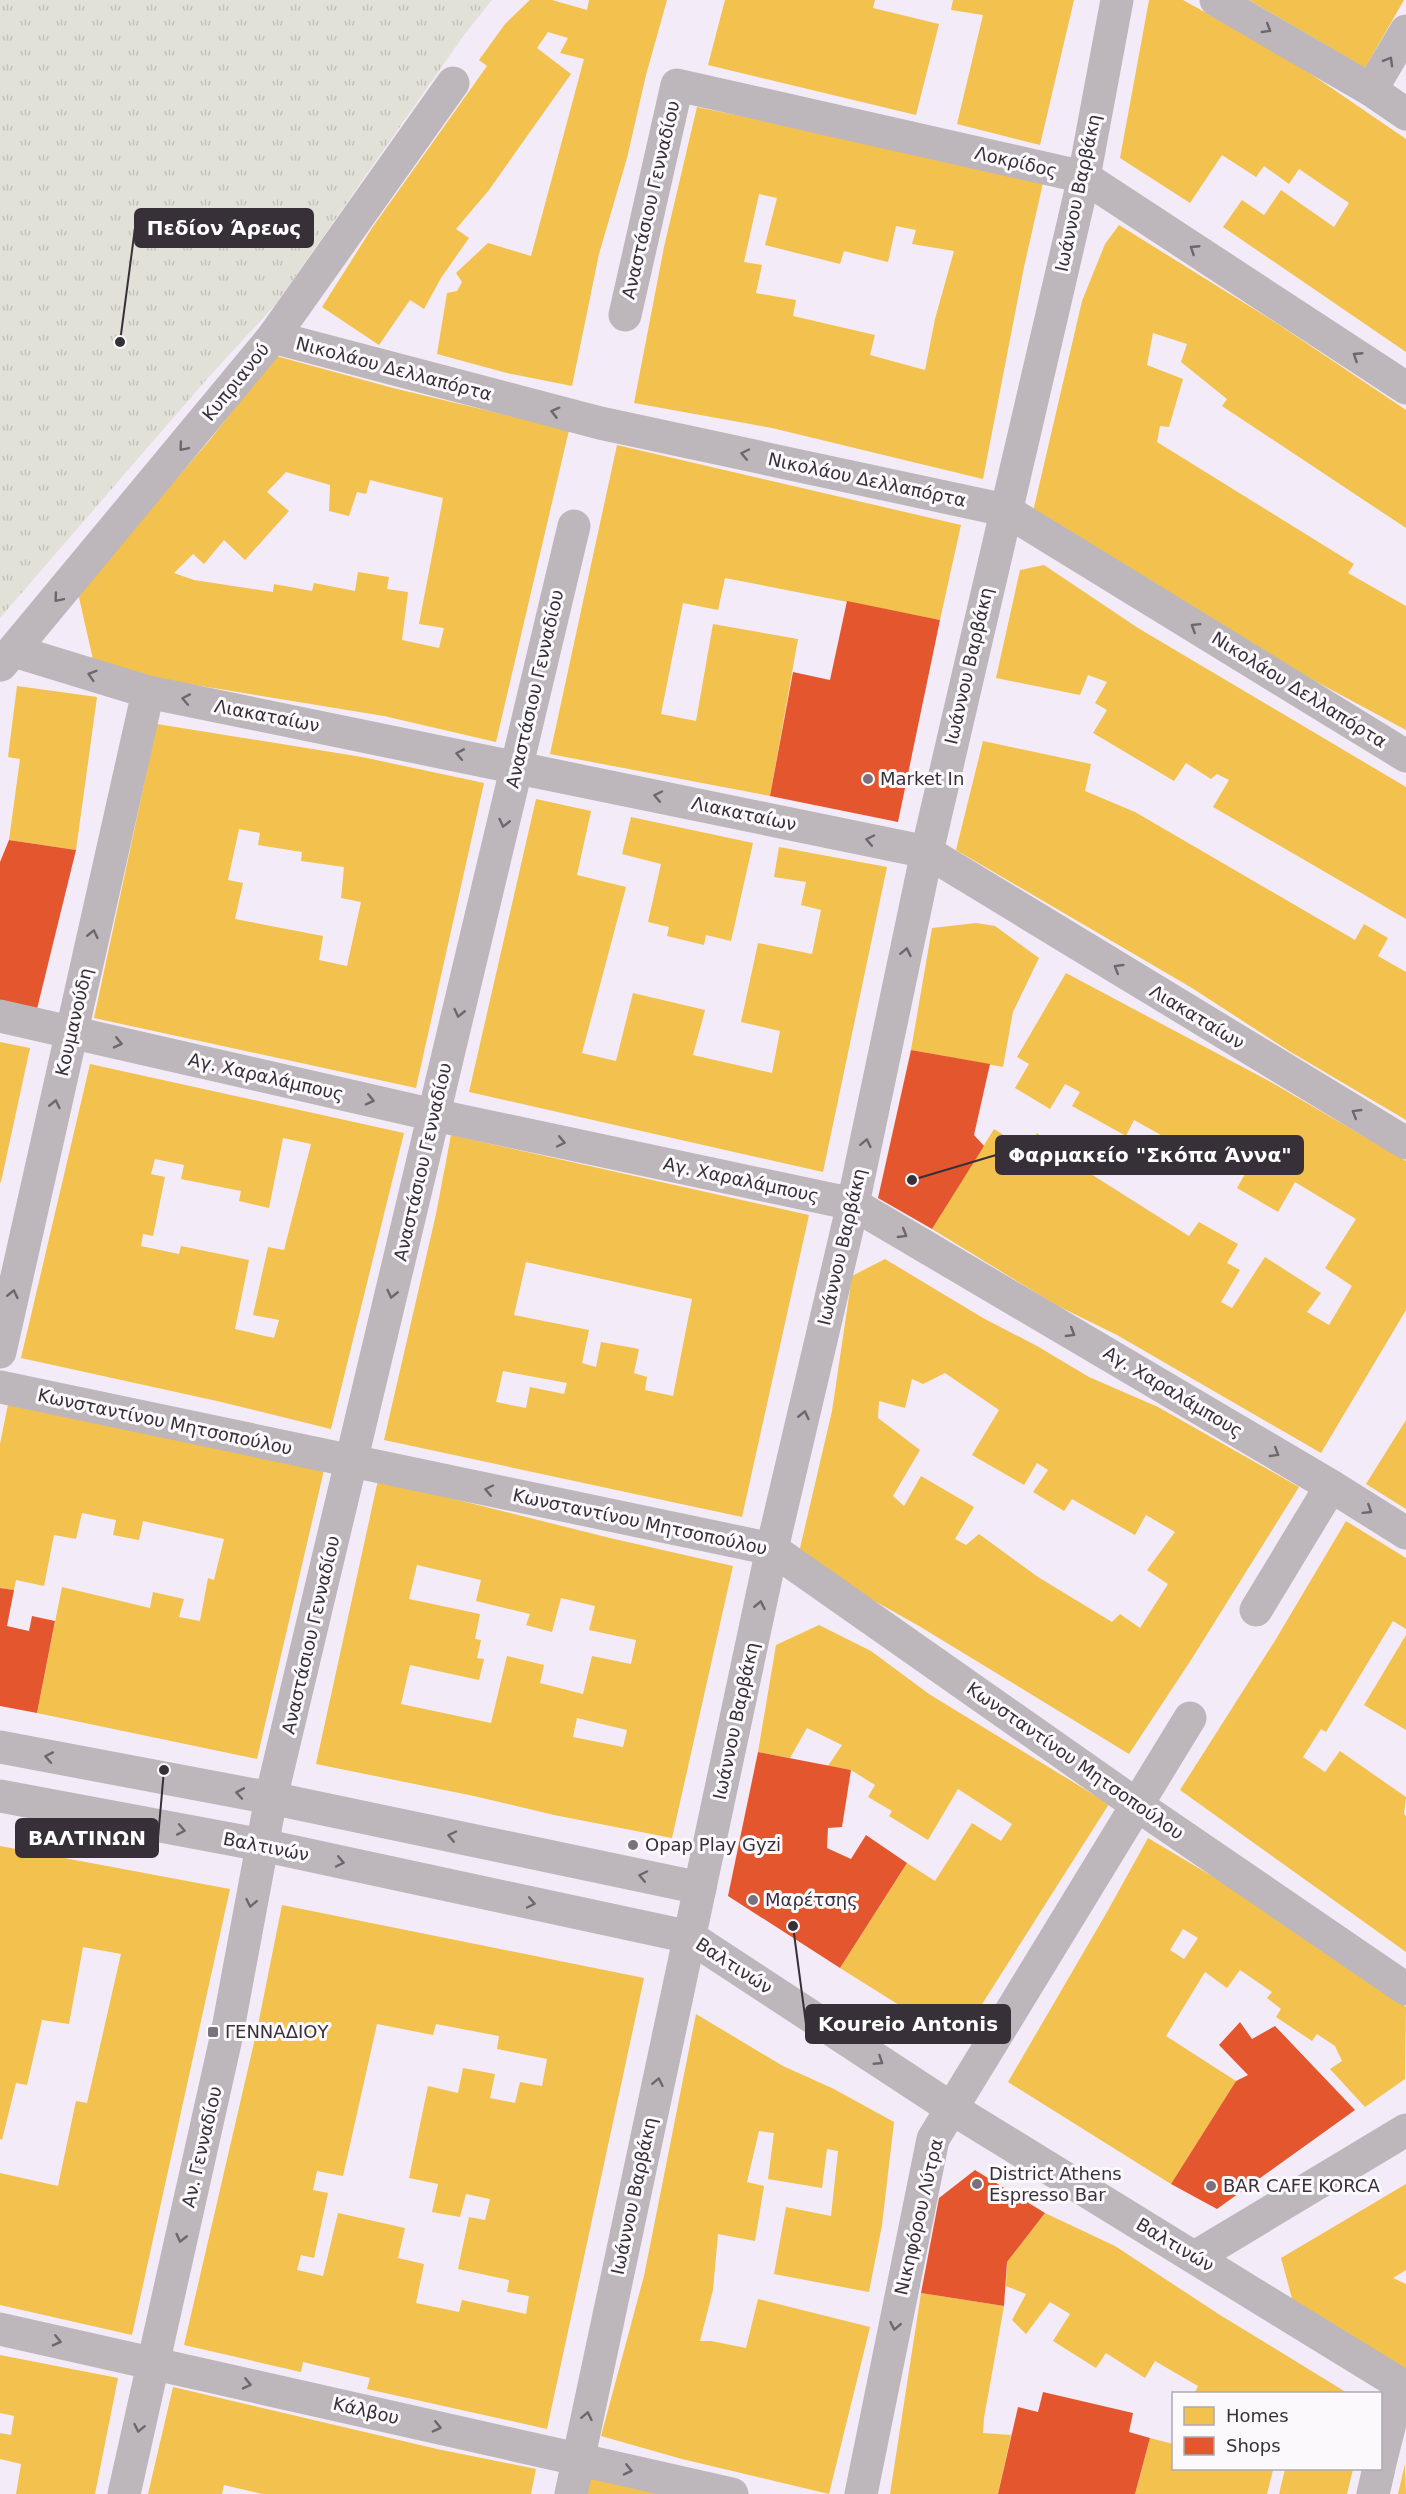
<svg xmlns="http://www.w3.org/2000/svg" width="1406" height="2494" viewBox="0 0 1406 2494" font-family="'DejaVu Sans',sans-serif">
<defs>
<pattern id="park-tufts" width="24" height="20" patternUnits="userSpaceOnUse" patternTransform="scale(1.5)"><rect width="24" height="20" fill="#e1e1d8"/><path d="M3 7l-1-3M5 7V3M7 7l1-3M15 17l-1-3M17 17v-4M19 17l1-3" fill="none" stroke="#c2c1ba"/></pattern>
</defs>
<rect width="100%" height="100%" fill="#f4ebf8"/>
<polygon fill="url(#park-tufts)" points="0,0 492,0 464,35 276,304 206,380 0,618"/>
<g fill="#f2c14e" fill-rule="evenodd">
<polygon points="530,0 552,0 587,10 589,0 667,0 646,75 627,158 599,254 572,386 507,373 437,354 447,293 457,291 462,282 456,273 488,243 531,256 584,59 560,53 568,38 548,32 537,48 571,74 489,190 456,229 469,238 441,278 424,309 410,300 379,345 322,307 372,228 487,66 479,60 505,24"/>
<polygon points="725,0 875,0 873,8 939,24 916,115 708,65"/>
<polygon points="953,0 1074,0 1040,145 957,124 983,15 951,10"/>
<polygon points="1149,0 1183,0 1289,59 1406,139 1406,352 1223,227 1242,200 1264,215 1281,190 1334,227 1349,203 1299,169 1289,184 1264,166 1256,177 1222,155 1190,203 1120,158"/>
<polygon points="1249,0 1404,0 1365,68"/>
<path d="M697,107L869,142L1043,183L1024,267L983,479L772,428L634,403L664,247ZM759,194L777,198L765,245L840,264L844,251L888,262L896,226L916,230L912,244L954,251L935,319L925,370L870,355L875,335L793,316L796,300L756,293L762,265L744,262Z"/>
<polygon points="1119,225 1278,324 1406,410 1406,528 1222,406 1227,399 1181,362 1187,344 1153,333 1147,365 1183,379 1169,427 1160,426 1157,442 1354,564 1348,573 1406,606 1406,730 1291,668 1032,516 1082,301 1105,244"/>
<path d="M276,356L393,388L569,430L496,742L384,716L177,682L94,664L78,593L209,441ZM286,472L330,485L329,511L349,516L357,492L366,494L370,480L443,498L419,624L444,628L439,648L402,640L408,592L387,589L389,577L358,572L355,591L314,583L312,591L274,584L273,592L194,580L174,573L193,554L204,564L224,540L245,560L289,511L267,492Z"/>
<polygon points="617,445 961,525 940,620 725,578 718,610 683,603 661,714 696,721 713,624 798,639 770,796 550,754"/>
<polygon points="1044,565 1138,628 1406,787 1406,919 1213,807 1229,780 1217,774 1211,779 1186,763 1174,781 1093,733 1107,710 1095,703 1107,682 1088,675 1080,695 996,678 1020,570"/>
<polygon points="17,686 97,697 76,850 9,840 20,759 8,757"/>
<path d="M157,724L362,757L484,783L416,1088L94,1018ZM239,829L260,833L258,845L302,852L301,861L344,867L341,898L361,902L347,966L319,960L323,936L235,919L243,883L228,880Z"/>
<polygon points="983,741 1091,764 1085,791 1135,812 1355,940 1364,924 1388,938 1378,956 1406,972 1406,1120 1289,1051 1192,988 956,850"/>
<polygon points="536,799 591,811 577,875 626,887 582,1053 616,1061 633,993 705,1010 693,1055 772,1073 780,1031 741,1022 758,943 812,954 821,910 801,905 806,882 774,877 779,847 887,867 823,1172 469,1092"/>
<polygon points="631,817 753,843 731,941 706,935 704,945 667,936 669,927 648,922 661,864 622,854"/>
<polygon points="976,923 995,926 1039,958 1013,1012 1003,1067 911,1050 932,928"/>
<polygon points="1066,973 1269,1081 1406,1161 1406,1310 1321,1453 1117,1335 1056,1305 932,1229 994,1129 1027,1150 1037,1133 1064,1157 1189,1236 1199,1222 1238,1244 1227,1263 1240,1270 1221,1302 1232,1308 1265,1257 1321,1293 1307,1312 1329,1325 1352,1286 1325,1268 1356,1219 1295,1182 1278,1212 1237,1188 1248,1169 1226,1156 1218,1167 1134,1120 1126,1136 1072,1106 1080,1092 1065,1084 1050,1109 1015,1088 1029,1064 1017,1057"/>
<polygon points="0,1042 30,1048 1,1182 0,1182"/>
<path d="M90,1064L404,1133L331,1429L217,1401L21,1358ZM283,1138L311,1144L284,1250L268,1247L253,1315L279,1320L274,1338L235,1329L249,1260L181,1246L179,1254L141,1246L143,1234L153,1236L165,1177L151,1174L155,1159L184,1165L181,1179L241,1191L239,1201L269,1208Z"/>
<path d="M451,1135L809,1215L742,1517L384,1440L436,1214ZM526,1262L692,1299L673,1396L645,1390L647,1377L634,1373L639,1349L601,1342L596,1367L582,1363L589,1330L514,1315ZM503,1371L567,1383L564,1394L530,1387L526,1408L496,1402Z"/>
<path d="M885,1259L983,1318L1037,1346L1089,1377L1158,1407L1299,1487L1191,1660L1129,1754L919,1626L855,1590L797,1561L832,1411L852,1276ZM945,1373L999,1410L972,1455L1024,1485L1037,1463L1048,1470L1033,1492L1064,1511L1072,1499L1135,1535L1146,1515L1175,1532L1147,1570L1168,1584L1140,1628L1120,1614L1112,1622L1038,1577L979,1534L966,1545L955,1539L974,1507L921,1476L904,1506L893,1496L920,1450L878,1418L879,1401L905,1408L912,1379L923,1384Z"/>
<polygon points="8,1404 324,1470 257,1759 37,1713 62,1587 150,1608 153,1592 184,1599 179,1617 200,1621 208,1578 214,1580 224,1539 143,1521 139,1540 113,1535 116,1520 82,1513 76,1539 54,1535 44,1586 16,1580 14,1590 0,1588 0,1444"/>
<polygon points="1406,1420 1406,1509 1366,1484"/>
<path d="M378,1480L610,1538L733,1566L672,1838L554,1815L474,1796L316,1764ZM417,1565L481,1580L476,1601L530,1614L526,1625L552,1632L561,1598L595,1606L589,1630L636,1640L631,1664L592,1656L583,1694L540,1683L544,1665L507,1656L491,1723L401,1704L410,1665L479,1680L484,1659L477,1658L481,1640L475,1639L480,1614L409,1599ZM577,1718L627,1730L623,1747L573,1737Z"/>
<polygon points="1346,1521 1406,1558 1406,1629 1393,1621 1326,1732 1321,1729 1303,1757 1325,1772 1340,1751 1406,1797 1404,1814 1406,1816 1406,1952 1180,1790 1276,1639"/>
<polygon points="819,1625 871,1651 929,1694 1109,1804 958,2042 840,1968 907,1863 935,1881 972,1823 1001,1841 1012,1824 958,1789 928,1840 889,1816 892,1811 868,1797 875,1785 851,1770 828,1766 842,1745 807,1728 790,1758 758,1752 776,1645"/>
<polygon points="1406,1635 1406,1730 1364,1705"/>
<path d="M1148,1838L1232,1888L1406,2007L1405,2079L1365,2107L1330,2069L1342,2061L1335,2046L1317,2034L1312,2041L1276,2017L1281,2009L1267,1998L1272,1992L1240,1970L1227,1988L1205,1972L1166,2036L1236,2081L1171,2184L1008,2082L1107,1912ZM1183,1929L1198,1938L1184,1959L1170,1950Z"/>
<polygon points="0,1846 230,1889 132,2335 0,2305 0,2173 58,2186 76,2101 87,2103 121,1954 83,1947 69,2024 42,2020 27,2085 16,2083 2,2140 0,2139"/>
<path d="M282,1905L644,1978L547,2429L367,2389L370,2378L303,2362L301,2372L184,2345L257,2030ZM377,2024L433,2035L436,2024L499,2036L497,2049L547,2059L542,2086L520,2082L515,2103L490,2098L495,2074L463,2068L458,2093L428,2086L409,2178L438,2184L432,2212L460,2217L466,2194L490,2199L485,2220L469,2217L458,2269L509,2280L507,2292L529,2296L526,2314L462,2300L459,2312L416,2303L424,2264L398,2258L405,2228L338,2213L323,2276L297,2270L301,2255L314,2258L328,2193L313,2190L317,2171L343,2176Z"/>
<polygon points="696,2014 783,2066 834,2089 894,2122 882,2225 869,2292 774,2274 786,2207 831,2216 838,2151 827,2149 822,2188 768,2179 774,2133 759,2131 747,2182 764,2186 755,2241 718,2234 713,2290 700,2341 711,2341 746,2348 758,2299 870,2327 829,2494 682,2459 601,2436 644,2276"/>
<polygon points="1406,2184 1406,2270 1393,2278 1406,2284 1406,2373 1293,2302 1281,2258"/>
<polygon points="1045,2213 1115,2246 1220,2315 1349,2394 1194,2394 1198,2386 1155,2361 1145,2378 1106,2353 1096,2368 1053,2341 1070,2314 1050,2302 1026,2334 1012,2320 1026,2294 1006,2286 1007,2262"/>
<polygon points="921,2293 1004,2306 984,2418 983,2433 1011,2435 998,2494 890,2494"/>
<polygon points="0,2355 118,2378 95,2494 16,2494 21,2464 0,2459 0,2433 11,2435 14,2416 0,2413"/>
<polygon points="173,2387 437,2449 536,2469 531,2494 262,2494 224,2485 222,2494 148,2494"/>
<polygon points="1150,2438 1173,2444 1173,2469 1273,2470 1267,2494 1135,2494"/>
<polygon points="1405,2464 1406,2494 1398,2494"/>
<polygon points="1285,2469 1353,2469 1347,2494 1279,2494"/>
<polygon points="587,2474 679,2494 583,2494"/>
</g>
<g fill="#e4572e">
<polygon points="847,601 940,620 898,822 770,796 793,672 830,680"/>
<polygon points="9,840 76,850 37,1009 0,1000 0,862"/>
<polygon points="911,1050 990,1064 974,1135 984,1146 932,1229 878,1198"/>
<polygon points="0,1588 14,1590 7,1626 29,1631 32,1616 55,1621 37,1713 0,1706"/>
<polygon points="758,1752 851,1770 842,1827 828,1828 827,1848 851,1859 866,1835 907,1863 840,1968 728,1896"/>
<polygon points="1240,2022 1252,2039 1275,2026 1355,2110 1217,2209 1171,2184 1236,2081 1248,2075 1219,2045"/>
<polygon points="975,2170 1045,2213 1007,2262 1004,2306 921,2293 939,2198"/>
<polygon points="1043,2392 1133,2413 1129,2432 1150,2438 1135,2494 998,2494 1018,2407 1038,2412"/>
</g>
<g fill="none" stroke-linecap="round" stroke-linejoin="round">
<g stroke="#bdb7bb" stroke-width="33">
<polyline points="1216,0 1371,90 1406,114"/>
<polyline points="1371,90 1406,31"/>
<polyline points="625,315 677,85 1084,177 1406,388"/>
<polyline points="273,337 600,423 1005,510 1406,756"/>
<polyline points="14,651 148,692 927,852 1406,1143"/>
<polyline points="1,665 273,337 453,83"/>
<polyline points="0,1016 434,1115 853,1204 1331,1486 1406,1533"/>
<polyline points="0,1352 148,692"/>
<polyline points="0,1387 772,1549 1137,1805 1406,1989"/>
<polyline points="1256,1610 1331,1486"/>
<polyline points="0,1747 271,1798 700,1888"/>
<polyline points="0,1796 262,1845 690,1937 951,2108 1400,2384 1406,2384"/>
<polyline points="1195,2257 1406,2130"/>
<polyline points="0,2329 732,2494"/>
<polyline points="1380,2463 1400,2384"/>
<polyline points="124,2494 227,2034 271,1798 574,526"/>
<polyline points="571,2494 772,1549 853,1204 927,852 1084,177 1117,0"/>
<polyline points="861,2494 933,2139 1190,1718"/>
<polyline points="1373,2494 1379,2468"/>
</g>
</g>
<defs><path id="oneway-chevron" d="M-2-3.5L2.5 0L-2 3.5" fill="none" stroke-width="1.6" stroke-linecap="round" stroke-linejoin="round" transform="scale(1.5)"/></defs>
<g stroke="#6d666d">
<use href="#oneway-chevron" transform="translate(1267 29) rotate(31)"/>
<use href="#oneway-chevron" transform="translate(1389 61) rotate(-60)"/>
<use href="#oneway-chevron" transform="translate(1194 249) rotate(-147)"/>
<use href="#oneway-chevron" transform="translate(1357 356) rotate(-147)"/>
<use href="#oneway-chevron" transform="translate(555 412) rotate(-165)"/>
<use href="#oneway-chevron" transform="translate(183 447) rotate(130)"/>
<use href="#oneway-chevron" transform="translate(745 454) rotate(-168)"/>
<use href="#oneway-chevron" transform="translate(58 598) rotate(130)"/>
<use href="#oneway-chevron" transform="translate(1195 627) rotate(-148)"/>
<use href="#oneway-chevron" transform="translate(92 675) rotate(-163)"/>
<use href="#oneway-chevron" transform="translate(186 699) rotate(-169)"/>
<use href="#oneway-chevron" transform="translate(460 754) rotate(-169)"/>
<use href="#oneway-chevron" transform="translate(658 796) rotate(-168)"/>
<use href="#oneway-chevron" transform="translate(504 823) rotate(103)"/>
<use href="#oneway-chevron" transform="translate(870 840) rotate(-168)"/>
<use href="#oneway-chevron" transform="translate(93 934) rotate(-77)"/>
<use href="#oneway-chevron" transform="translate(906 952) rotate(-78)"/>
<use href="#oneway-chevron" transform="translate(1118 968) rotate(-149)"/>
<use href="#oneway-chevron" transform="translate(459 1013) rotate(103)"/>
<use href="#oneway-chevron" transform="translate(118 1043) rotate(13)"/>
<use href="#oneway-chevron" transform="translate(370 1100) rotate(13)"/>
<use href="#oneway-chevron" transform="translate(55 1104) rotate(-77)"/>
<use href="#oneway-chevron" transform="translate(1356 1113) rotate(-149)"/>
<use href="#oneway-chevron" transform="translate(561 1142) rotate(12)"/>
<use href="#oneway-chevron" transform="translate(866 1143) rotate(-78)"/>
<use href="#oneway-chevron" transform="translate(903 1234) rotate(31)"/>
<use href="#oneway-chevron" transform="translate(13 1294) rotate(-77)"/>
<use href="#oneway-chevron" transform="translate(392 1294) rotate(103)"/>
<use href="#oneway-chevron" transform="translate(1071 1333) rotate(31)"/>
<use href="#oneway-chevron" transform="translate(804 1415) rotate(-77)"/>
<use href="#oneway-chevron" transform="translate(1275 1453) rotate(31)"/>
<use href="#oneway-chevron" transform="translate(489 1490) rotate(-168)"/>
<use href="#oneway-chevron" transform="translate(1368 1510) rotate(32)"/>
<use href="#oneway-chevron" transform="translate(760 1605) rotate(-78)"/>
<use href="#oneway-chevron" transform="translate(49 1757) rotate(-169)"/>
<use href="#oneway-chevron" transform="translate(240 1793) rotate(-170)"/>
<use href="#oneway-chevron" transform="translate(181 1830) rotate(11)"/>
<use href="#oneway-chevron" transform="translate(452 1836) rotate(-168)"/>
<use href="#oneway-chevron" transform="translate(340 1862) rotate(12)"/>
<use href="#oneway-chevron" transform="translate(643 1876) rotate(-168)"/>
<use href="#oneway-chevron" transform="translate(251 1903) rotate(101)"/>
<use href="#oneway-chevron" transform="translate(531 1903) rotate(12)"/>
<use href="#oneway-chevron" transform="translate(879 2061) rotate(33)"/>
<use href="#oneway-chevron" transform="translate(658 2082) rotate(-78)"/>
<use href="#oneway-chevron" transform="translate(181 2238) rotate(103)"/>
<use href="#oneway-chevron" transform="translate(895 2326) rotate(101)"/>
<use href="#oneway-chevron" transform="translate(57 2341) rotate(13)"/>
<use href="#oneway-chevron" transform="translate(247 2384) rotate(13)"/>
<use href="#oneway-chevron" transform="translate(587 2416) rotate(-78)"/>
<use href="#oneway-chevron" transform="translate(437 2427) rotate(13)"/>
<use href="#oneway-chevron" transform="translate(139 2428) rotate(102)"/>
<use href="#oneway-chevron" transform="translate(628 2470) rotate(13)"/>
</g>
<g fill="#79717c" stroke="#fcf9fd" stroke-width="2">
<circle cx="868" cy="779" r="6"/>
<circle cx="633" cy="1845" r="6"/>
<circle cx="753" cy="1900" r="6"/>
<rect x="207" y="2026" width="12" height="12" rx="3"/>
<circle cx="977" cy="2184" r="6"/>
<circle cx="1211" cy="2186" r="6"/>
</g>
<g text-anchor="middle" stroke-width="6" stroke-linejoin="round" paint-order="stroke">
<g font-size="18" fill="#373039" stroke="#fcf9fd">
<text transform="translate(1016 162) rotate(13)" y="6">Λοκρίδος</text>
<text transform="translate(1078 193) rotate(-78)" y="6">Ιωάννου Βαρβάκη</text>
<text transform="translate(651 200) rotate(-77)" y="6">Αναστάσιου Γενναδίου</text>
<text transform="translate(394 369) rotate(15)" y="6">Νικολάου Δελλαπόρτα</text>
<text transform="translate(236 382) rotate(-51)" y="6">Κυπριανού</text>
<text transform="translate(867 480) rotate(12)" y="6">Νικολάου Δελλαπόρτα</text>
<text transform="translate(969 666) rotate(-77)" y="6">Ιωάννου Βαρβάκη</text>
<text transform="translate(535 689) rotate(-77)" y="6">Αναστάσιου Γενναδίου</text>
<text transform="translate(1299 690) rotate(32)" y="6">Νικολάου Δελλαπόρτα</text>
<text transform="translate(267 716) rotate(11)" y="6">Λιακαταίων</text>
<text transform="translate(744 814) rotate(12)" y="6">Λιακαταίων</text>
<text transform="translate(1197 1017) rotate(31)" y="6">Λιακαταίων</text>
<text transform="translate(74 1022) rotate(-77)" y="6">Κουμανούδη</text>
<text transform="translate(266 1077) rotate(13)" y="6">Αγ. Χαραλάμπους</text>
<text transform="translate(423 1162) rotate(-77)" y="6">Αναστάσιου Γενναδίου</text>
<text transform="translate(741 1180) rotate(12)" y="6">Αγ. Χαραλάμπους</text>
<text transform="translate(842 1247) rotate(-77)" y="6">Ιωάννου Βαρβάκη</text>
<text transform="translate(1173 1392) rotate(31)" y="6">Αγ. Χαραλάμπους</text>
<text transform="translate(165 1422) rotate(12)" y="6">Κωνσταντίνου Μητσοπούλου</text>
<text transform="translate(640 1522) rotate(12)" y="6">Κωνσταντίνου Μητσοπούλου</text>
<text transform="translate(311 1635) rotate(-77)" y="6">Αναστάσιου Γενναδίου</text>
<text transform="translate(736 1721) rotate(-78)" y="6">Ιωάννου Βαρβάκη</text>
<text transform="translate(1075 1761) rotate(35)" y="6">Κωνσταντίνου Μητσοπούλου</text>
<text transform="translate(266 1847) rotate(11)" y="6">Βαλτινών</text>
<text transform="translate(734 1966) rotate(33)" y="6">Βαλτινών</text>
<text transform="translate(202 2147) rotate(-77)" y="6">Αν. Γενναδίου</text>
<text transform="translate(634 2196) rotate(-78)" y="6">Ιωάννου Βαρβάκη</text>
<text transform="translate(919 2217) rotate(-77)" y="6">Νικηφόρου Λύτρα</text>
<text transform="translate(1175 2245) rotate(31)" y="6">Βαλτινών</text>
<text transform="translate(366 2411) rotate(13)" y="6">Κάλβου</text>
</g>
<g font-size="18" fill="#373039" stroke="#fcf9fd" text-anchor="start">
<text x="880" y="785">Market In</text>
<text x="645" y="1851">Opap Play Gyzi</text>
<text x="765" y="1906">Μαρέτσης</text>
<text x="225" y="2038">ΓΕΝΝΑΔΙΟΥ</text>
<text x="989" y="2180">District Athens<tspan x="989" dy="21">Espresso Bar</tspan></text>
<text x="1223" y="2192">BAR CAFE KORCA</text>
</g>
</g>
<path fill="none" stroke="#373039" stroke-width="2" d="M120 342L135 228M912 1180L996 1155M164 1770L158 1838M793 1926L806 2024"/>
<g fill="#373039" stroke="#fcf9fd" stroke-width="2">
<circle cx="120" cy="342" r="6"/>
<circle cx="912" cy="1180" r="6"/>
<circle cx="164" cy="1770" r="6"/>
<circle cx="793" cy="1926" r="6"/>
</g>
<g fill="#373039" stroke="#373039" stroke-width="2">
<rect x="135" y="209" width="178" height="38" rx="6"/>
<rect x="996" y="1136" width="307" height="38" rx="6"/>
<rect x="16" y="1819" width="142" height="38" rx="6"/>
<rect x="806" y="2005" width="204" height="38" rx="6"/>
</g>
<g font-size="20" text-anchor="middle" font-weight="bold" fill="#fff">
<text x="224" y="235">Πεδίον Άρεως</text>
<text x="1150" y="1162">Φαρμακείο "Σκόπα Άννα"</text>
<text x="87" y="1845">ΒΑΛΤΙΝΩΝ</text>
<text x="908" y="2031">Koureio Antonis</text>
</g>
<rect x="1172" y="2392" width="210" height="78" fill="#fcf9fd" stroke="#ada9af" stroke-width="1.5"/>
<rect x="1184" y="2407" width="30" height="18" fill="#f2c14e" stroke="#ada9af" stroke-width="1.5"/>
<text x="1226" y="2422" font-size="18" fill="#373039">Homes</text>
<rect x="1184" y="2437" width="30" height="18" fill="#e4572e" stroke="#ada9af" stroke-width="1.5"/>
<text x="1226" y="2452" font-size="18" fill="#373039">Shops</text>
</svg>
